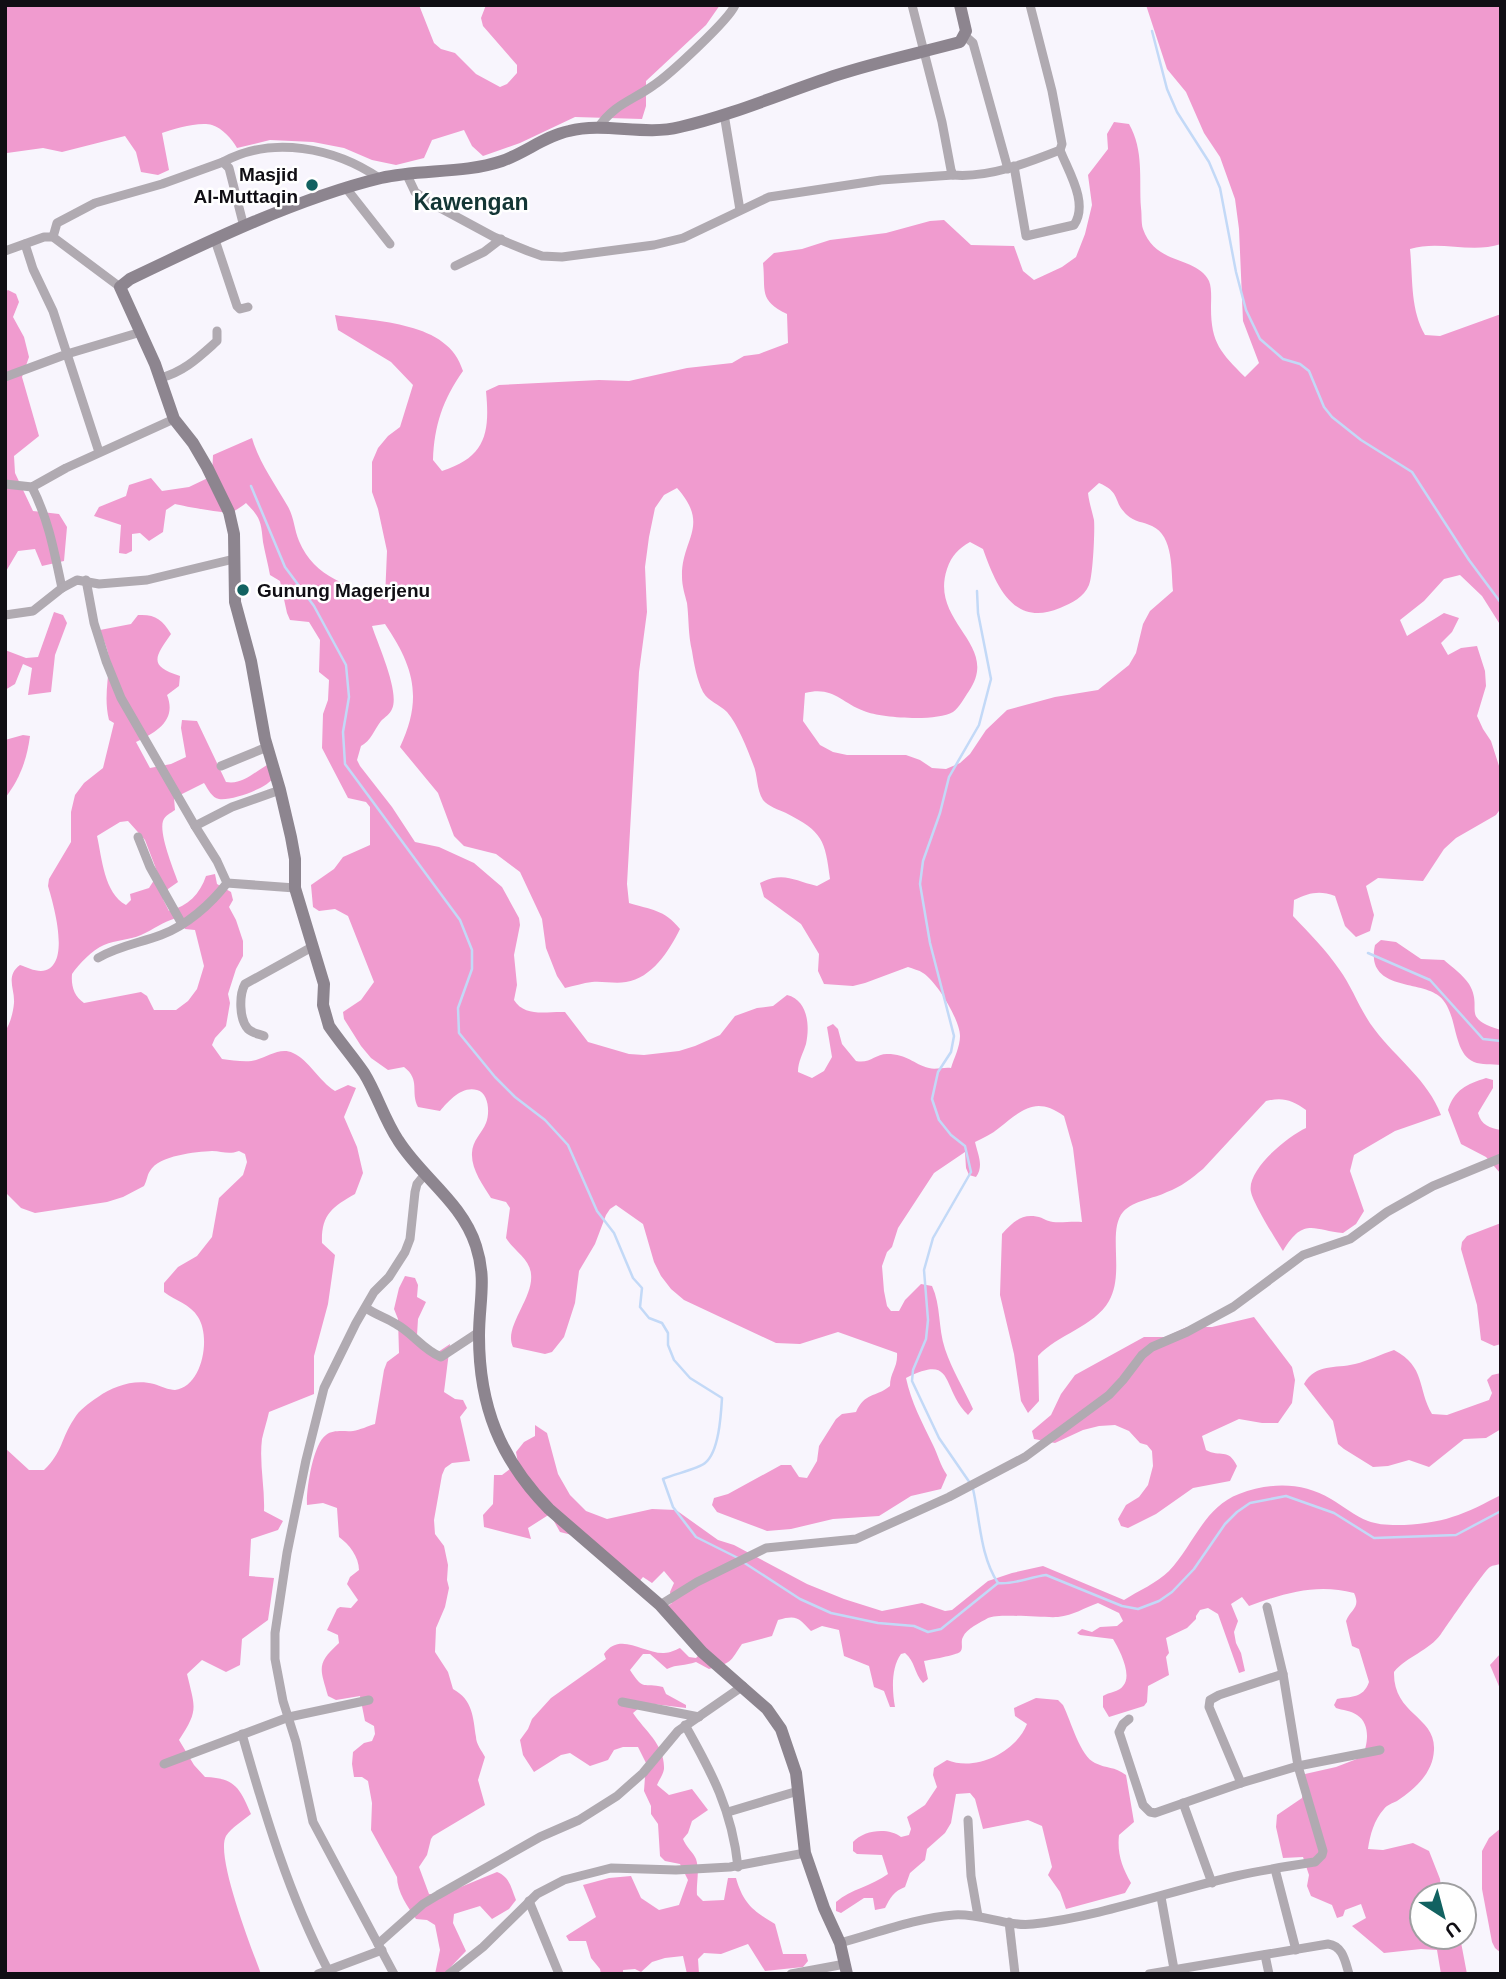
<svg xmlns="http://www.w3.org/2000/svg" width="1506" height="1979" viewBox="0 0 1506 1979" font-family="Helvetica,sans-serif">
<rect width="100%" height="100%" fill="#f8f5fd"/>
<g fill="#f09bcf" fill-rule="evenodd">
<path d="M5,5H419L434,43L441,49L455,53L476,74L500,87L507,84L517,73V65L483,26L481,18L486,5H720L706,25L646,81V106L642,119L575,117L520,143L483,156L472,146L464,130L432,140L424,158L396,165L372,160L344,148L313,142L270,140L237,148C232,139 222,128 212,125C200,121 173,129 162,133L169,170L158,175L141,172L136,152L125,136L62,152L43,148L7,153V174L5,175Z"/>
<path d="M1146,5H1501V244C1471,254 1440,240 1410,249C1413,278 1410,309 1425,335L1440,336L1501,314V626L1482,596L1460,575L1444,579L1424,601L1400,620L1407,636L1444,613L1459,618L1452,632L1441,643L1448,655L1461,648L1477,646L1485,671L1486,686L1477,716L1483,729L1491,741L1500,769L1501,808L1496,815L1456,838L1444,849L1423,881L1378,878L1366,886L1374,915L1370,931L1356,937L1345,926L1335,896C1319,890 1309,893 1294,900L1293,916C1309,933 1326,950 1339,969C1353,988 1360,1011 1375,1030C1396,1058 1428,1080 1441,1115L1395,1131L1354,1155L1350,1171L1364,1211L1356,1224L1343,1233C1314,1231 1304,1216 1283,1251C1276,1240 1253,1203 1251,1192C1246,1170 1288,1136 1306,1128V1110C1292,1100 1283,1097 1266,1101L1203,1169C1192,1178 1181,1187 1167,1192C1153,1199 1134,1200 1123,1212C1107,1231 1125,1273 1109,1301C1094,1327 1058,1334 1038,1356L1039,1401L1028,1413L1021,1401L1014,1354L1000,1295L1002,1234C1014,1221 1023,1212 1042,1218C1043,1219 1051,1222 1053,1222C1062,1223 1072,1221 1082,1222L1073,1148L1064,1116C1036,1096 1023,1109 999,1128C992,1134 983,1138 975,1142C978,1155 984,1166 976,1177L969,1175L966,1168L965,1152L934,1173L898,1228L892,1247L887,1252L882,1266L884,1291L887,1306L891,1311H899L905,1300L921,1284L932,1286C941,1305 938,1328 945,1349C952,1370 964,1389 973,1409L968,1415C940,1387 956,1353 906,1378C911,1402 922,1422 933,1445C938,1455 940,1465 947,1475L941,1489L911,1496L879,1516L833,1519L791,1529L767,1531L717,1512L712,1505L714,1498L728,1494L781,1465H791L799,1477L807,1478L817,1461L819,1446L836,1419L842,1414L856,1412C865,1392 875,1398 890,1386C890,1372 898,1368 897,1353L838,1332L800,1344L776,1343L684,1300L671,1289L661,1276L654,1262L643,1224L616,1205L610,1209L606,1215L595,1244L579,1271L575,1303L564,1337L552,1352L545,1354L513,1347C503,1327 534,1298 531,1274C530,1259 513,1250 506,1238L510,1208L506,1202L491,1198C483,1185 471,1169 472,1153C472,1141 482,1133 486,1123C490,1113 489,1093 477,1090C461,1086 449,1101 440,1111L418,1107C410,1092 421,1080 404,1067L388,1070L371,1058L361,1046L344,1019L343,1012L361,1000L374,982L348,916L335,909L319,911L313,907L311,885L334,869L343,857L370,845V807L366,802L348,798L322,748L323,714L328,700L329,680L319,672L320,640L309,622L290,620L287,613L280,581L270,575C268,564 265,553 263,542C261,522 261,518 246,503C242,506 236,511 231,512C225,514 183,506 175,504L166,510L163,532L149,541L140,533L132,534V551L126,554L119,553L121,525L94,516L99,507L126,496L129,485L151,478L162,491L189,487L212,476L213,455L252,438C259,462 275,484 287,505C294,516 294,529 299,541C314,578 351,587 385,598L387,551L378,509L372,492V462L378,448L388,436L400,427L413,385L391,362L338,330L335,315C376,322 449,321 463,371C443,399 434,426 433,460L442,471C486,457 490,433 486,391L499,385L599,380L629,381L687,368L732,363L744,356L759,354L788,343L787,314C758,300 766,291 763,263L774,253L802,249L830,240L886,233L930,221L944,220L971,245L1014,246L1023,271L1034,280L1062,267L1076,257L1085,234L1092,205L1088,175L1108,149L1107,134L1114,122L1129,124C1144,150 1139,179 1141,208C1142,215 1141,223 1143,229C1156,266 1197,256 1209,281C1212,288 1211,300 1211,308C1211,343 1221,353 1245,377L1259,363L1243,321L1239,229L1235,199L1220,157L1204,133L1186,92L1167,69ZM1099,483C1122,493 1112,501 1127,515C1134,522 1144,522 1152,526C1174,536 1171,571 1173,591L1150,611L1143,624L1136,653L1129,665L1098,690L1055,697L1007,710L986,730L970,754L960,763L946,769L932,768L920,760L906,755H847L833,752L820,745L803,721L805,693C833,686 840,702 864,711C881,718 936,722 953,712C959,708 964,698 969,691C1001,644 929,623 947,569C952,555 958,549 970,542L983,549C996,585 1013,628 1060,608C1072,603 1084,597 1089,585C1093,576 1095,530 1094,520C1092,511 1089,502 1088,493ZM677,488C711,526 681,539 682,577C682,586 685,595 687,603C689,619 688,635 692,651C694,664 697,680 703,692C709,702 719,704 727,712C738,725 747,748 753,764C758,775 756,789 763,800C768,806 779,810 786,813C823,832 825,840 830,879L817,886C794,881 784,871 760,883L764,897L801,924L819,954L818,971L824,984L853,986L865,983L908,967C913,969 919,970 923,973C937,982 960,1020 960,1036C960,1047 954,1058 951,1068C944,1067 935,1070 929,1068C913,1064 908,1054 887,1054C875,1054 870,1064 856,1061L842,1044L838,1029L833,1024L827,1027L832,1057L824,1071L812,1078L798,1072C798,1061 803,1054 806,1044C810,1026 808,1000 787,995L773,1006L757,1008L735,1016L720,1035L695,1046L679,1051L644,1055L629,1054L588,1042L565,1012C548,1011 525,1018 514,1000L517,985L514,955L520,925L519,918L502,887L474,863L439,847L415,842L392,807L360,766L357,760L361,746C371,741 374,730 381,721C385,717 390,714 392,709C400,692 378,645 372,626L385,624C414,667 423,698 400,747L438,793L454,836L464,846L496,854L520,872L542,919L546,948L557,976L565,988C574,986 583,983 592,982C603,981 615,984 626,982C652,978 669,951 680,929C664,909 651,910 629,903L627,884L639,672L647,612L645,567L649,537L655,508L664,495Z"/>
<polygon points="8,290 16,294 19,302 13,317 24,337 29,357 22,377 39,436 14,456 15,473 33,511 59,514 67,527 64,561 42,566 35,549 18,551 5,573 5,292"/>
<polygon points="54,612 63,615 67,623 55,655 51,692 28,695 32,668 23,664 15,684 5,690 5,650 26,658 38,657"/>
<path d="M138,615C155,614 162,619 171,634C154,658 149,666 180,676L179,686L167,695C177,720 157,732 136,742L150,768L171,764L186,757L181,728L182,720L197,721L226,782C242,785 253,773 267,765L274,777C268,788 232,801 219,799C212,798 208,789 204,783L174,798L175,810C171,813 165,815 163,821C159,834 173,868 178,882L168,889L163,899L169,911C188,906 200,894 206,876L215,874L217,884L231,892L233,900L229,907L236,920L243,941V956L236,969L228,994L230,1003L226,1026L215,1038L212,1045L222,1059C232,1060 247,1063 256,1060C268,1057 280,1047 293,1053C309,1060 319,1081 335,1091L348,1085L356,1088L344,1117L357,1147L363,1173L355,1194C332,1207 321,1215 322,1243L335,1255L328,1304L314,1356V1394L269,1412C267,1421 264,1430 262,1439C259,1463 265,1488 264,1511L283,1521L278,1530L251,1539L249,1576L274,1578L268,1620L242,1639L240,1665L226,1672L202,1660L187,1674C195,1708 199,1710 179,1740L194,1765L205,1777C235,1778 240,1788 251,1814C244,1820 231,1828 226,1836C215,1856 252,1949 261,1974H5V1448L29,1470H44C63,1452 61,1438 74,1419C79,1410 89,1403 98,1397C114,1386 134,1379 154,1384C160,1386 169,1390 175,1390C203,1386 211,1337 198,1317C190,1304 176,1301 164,1292V1283L178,1267L197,1256L212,1237L219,1198L243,1175L247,1162L245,1154L239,1151C228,1155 222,1151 212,1151C196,1152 159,1155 150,1171C147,1175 147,1181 144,1186L123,1197L107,1202L35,1213L21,1208L5,1192V1032C10,1023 13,1014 14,1003C15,989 5,976 20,965C26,967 34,971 41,971C73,969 53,903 48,886L49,879L71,842V812L75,795L84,783L103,768L114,723L109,720C104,699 108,683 109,663C110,652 103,640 100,630L131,624ZM128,821L145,840L158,874L149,888L130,894L131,900L126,905C104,893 102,858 97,836L120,822ZM176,918L185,929L195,930L204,966L197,989L188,1001L176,1010H154L147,996L141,992L84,1003C74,996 71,986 72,974C79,964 92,950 104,945C116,940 129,940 141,935C154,929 163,922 176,918Z"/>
<path d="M23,735L30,736C27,759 20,779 5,798V740Z"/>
<path d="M1381,940L1396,942L1421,959L1444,960C1452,967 1463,975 1469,984C1484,1009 1459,1018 1501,1030V1065C1492,1064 1481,1065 1474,1062C1451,1052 1459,1012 1439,996C1419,980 1365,991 1375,945Z"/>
<path d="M1486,1078L1493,1080V1088L1478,1113C1481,1125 1490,1128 1501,1130V1174L1486,1157L1461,1144L1448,1110C1454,1090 1467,1084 1486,1078Z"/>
<polygon points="1501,1223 1501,1344 1494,1346 1481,1340 1477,1305 1461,1249 1462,1242 1467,1236"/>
<path d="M405,1276L415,1278L418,1285L417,1297L426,1302L418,1319L417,1335L435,1354L450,1344L444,1392L455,1399L463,1400L467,1408L460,1417L470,1461L452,1463L445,1468L442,1475L434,1520L435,1534L444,1546L448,1565L447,1580L449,1588L445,1607L436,1628L435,1652L448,1672L453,1689C473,1700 473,1717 476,1737C476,1744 482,1751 485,1757L478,1780L485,1805L433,1836L431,1839L427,1855L419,1867L429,1894H444L497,1872C510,1877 511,1888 516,1900L509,1909L492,1919L480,1906L454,1914L453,1923L466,1951L444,1974H435L440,1950L435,1925L427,1920L416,1919C408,1907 397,1892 397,1877L371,1830L372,1803L368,1781L362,1777H354L352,1764L353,1752L364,1743L372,1741L375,1734L374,1726L365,1721L360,1696L336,1700L328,1696C320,1668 316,1664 339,1643L338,1635L327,1630L337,1609L340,1607L351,1608L358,1600L347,1584L350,1577L359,1570C359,1557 349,1544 339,1537L337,1508L323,1503L307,1505C306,1490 313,1444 326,1435C334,1429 345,1432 353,1431C360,1430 368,1426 375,1424L384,1370L387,1362L399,1353L398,1319L394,1309L399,1288Z"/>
<path d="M1254,1317L1292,1367L1295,1380L1292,1403L1278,1423H1262L1239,1419L1202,1436L1206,1450C1220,1458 1228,1447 1237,1466L1230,1481L1193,1488L1156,1514L1128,1528L1121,1526L1118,1519L1126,1505L1139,1497L1148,1485L1153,1466L1152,1451L1147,1445L1140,1443L1129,1431L1115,1425L1099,1426L1083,1430L1055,1443L1034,1439L1032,1431L1051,1415L1061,1394L1075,1375L1144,1337H1165L1187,1327H1212Z"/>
<path d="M1394,1350C1426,1367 1417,1388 1432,1414L1447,1415L1489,1400L1492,1393L1487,1380L1492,1375L1501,1373V1429L1486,1438L1464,1439L1429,1467L1409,1460L1388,1466L1373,1467L1344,1449L1338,1444L1333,1421L1304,1384C1316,1363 1335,1369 1355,1364C1368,1361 1381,1354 1394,1350Z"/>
<path d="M535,1425L547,1433L558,1474L570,1495L586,1511L607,1519L652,1509L676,1510L718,1540L734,1545L807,1584L844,1599L882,1611L922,1603L945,1611L952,1610L988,1581L1012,1573L1043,1566L1124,1600C1138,1591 1157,1583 1169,1571C1193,1546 1204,1507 1239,1494C1270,1482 1303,1482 1331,1499C1343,1506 1355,1516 1368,1521C1388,1529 1432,1524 1452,1517C1469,1512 1485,1503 1501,1495V1564C1497,1565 1493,1565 1490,1567C1484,1571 1448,1624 1441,1634C1429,1651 1407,1656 1394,1672C1393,1715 1436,1716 1434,1750C1433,1773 1415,1789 1397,1801C1393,1803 1387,1805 1384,1809C1374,1820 1370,1835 1368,1849L1383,1850L1413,1843L1429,1851L1440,1879L1442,1895H1422V1937H1460L1467,1974H1441L1437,1950L1421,1949L1384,1953L1352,1926L1366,1918L1361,1904L1345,1910L1343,1916L1337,1918L1332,1905L1311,1896L1307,1886L1309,1875L1303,1857L1283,1858L1276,1827L1277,1815L1302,1798L1305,1774L1336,1767L1362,1757C1368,1745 1371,1724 1357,1715C1352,1711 1342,1710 1336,1708L1334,1705L1337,1699C1351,1696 1363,1699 1369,1682L1359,1649L1352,1646L1346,1621C1351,1609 1361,1608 1354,1593C1317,1583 1285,1593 1249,1606L1242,1597L1231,1604L1238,1621L1234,1632L1236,1643L1241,1653L1245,1671L1239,1673L1218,1614L1208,1608L1200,1610L1196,1616V1619L1187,1628L1166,1638L1169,1653L1166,1657L1169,1675L1148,1686L1147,1702L1144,1706L1109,1717L1103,1707V1696C1109,1692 1119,1692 1123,1686C1133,1675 1119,1649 1113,1639L1080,1635L1077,1633L1082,1629L1092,1632L1100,1627L1117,1626L1123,1621L1119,1613L1098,1603C1084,1608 1074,1615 1058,1617C1043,1618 999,1613 988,1618C981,1622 966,1629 963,1637C960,1642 964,1648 960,1652C957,1655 929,1660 924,1661L928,1679L923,1683C914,1673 915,1661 905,1653L901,1654C891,1668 892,1690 895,1707H890L884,1691L874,1687L869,1666L844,1656L839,1630L822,1626L811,1631C799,1619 798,1614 778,1620L772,1636L742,1644C729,1663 733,1662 709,1669L696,1662C685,1666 677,1664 667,1669L650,1654H643L630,1670C644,1692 643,1682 663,1687L666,1694L686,1705V1708L645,1703L633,1713C645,1731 665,1745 664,1769C663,1775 659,1780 657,1785L669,1795L692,1789L708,1810L692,1821L688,1833L683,1839C686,1847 693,1852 696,1859C700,1872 696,1882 697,1895L703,1901L724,1900L728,1878H736C743,1903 753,1911 775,1924L783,1954H806L808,1961L803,1967L765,1971L748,1944L721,1954L704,1953L698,1959L699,1974H687L683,1956L665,1958L652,1962L641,1972L635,1969L623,1970V1974H601L600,1969L591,1958L586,1941H569L566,1936L596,1917L583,1885L609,1878L631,1876L641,1898L659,1910L679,1905L688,1880L680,1864L665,1861L660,1856L658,1824L651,1814V1806L644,1791L646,1763L638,1747H623L614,1750L608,1760L590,1766L570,1753L561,1755L534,1772L523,1755L520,1740L528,1729L532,1719L551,1698L606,1659L604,1654C620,1631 644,1654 664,1653C670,1653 675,1650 680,1648L689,1657L696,1658L700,1654L661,1611L672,1603L670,1592L674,1583L664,1571L652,1583L643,1577L633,1589L572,1535L560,1532L550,1514L528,1528L531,1539L484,1527L483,1515L493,1504L494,1475H502L518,1463L516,1452L524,1442L535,1436Z"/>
<polygon points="1501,1653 1501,1691 1490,1665"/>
<path d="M1036,1698L1058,1700L1063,1705C1071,1721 1080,1756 1095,1763C1107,1769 1114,1766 1126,1775L1134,1822L1119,1835C1117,1854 1122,1867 1131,1883L1125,1893L1066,1909L1060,1892L1048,1875L1052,1867L1042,1826L1028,1820L983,1829L975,1799L970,1793L956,1794L951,1823L945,1833L927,1849L925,1860L910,1873L905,1887C894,1891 890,1898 885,1908L875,1910L873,1898H864L841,1913L836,1911V1902C851,1889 872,1886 888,1874L882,1855L857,1854L853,1851V1842C864,1830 888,1827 901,1837L909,1835L911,1829L907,1817L925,1805L937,1787L933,1775L934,1768L947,1760C976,1772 1016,1752 1027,1724L1015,1716L1014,1708Z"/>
<polygon points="1501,1828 1501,1953 1495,1948 1492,1942 1482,1889 1482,1851 1489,1838"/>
</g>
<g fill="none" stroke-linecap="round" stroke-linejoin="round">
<g stroke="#c3d9f7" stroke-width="2.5">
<polyline points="1152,31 1167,89 1177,112 1209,162 1220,188 1236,272 1246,310 1260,339 1283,359 1300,364 1309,371 1324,407 1332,417 1361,440 1412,472 1469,560 1501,603"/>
<path d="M251,486L285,567L314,606L346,665L349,697L343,732L345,764L460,920L472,950V969L458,1008L459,1033L495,1077L515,1097L545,1120L568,1145L597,1211L614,1233L633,1278L642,1288L640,1307L649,1318L662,1323L668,1333V1345L674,1360L690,1378L722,1398C721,1415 719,1452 705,1463C698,1469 674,1474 663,1479L673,1507L696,1537L738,1558"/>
<polyline points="1368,953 1430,980 1483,1039 1501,1041"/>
<polyline points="970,1483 939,1438 912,1381 913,1370 926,1339 928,1320 924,1270 933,1238 971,1172 965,1146 951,1135 939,1120 932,1099 938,1072 951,1052 954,1036 930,943 920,884 923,861 940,813 949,777 979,725 991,679 978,613 977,591"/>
<path d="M973,1489C980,1519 980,1556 998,1583"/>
<path d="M743,1562L800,1599L831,1613L878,1623L914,1626L928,1632L941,1629L998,1583C1013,1585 1030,1577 1046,1575L1122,1606L1138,1609L1159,1601L1172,1592L1194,1569L1225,1524L1237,1512L1250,1503L1286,1496L1334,1513L1374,1538L1456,1535L1501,1511"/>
</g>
<g stroke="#b0aab1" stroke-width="9">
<path d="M912,5L942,122L951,170L953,175C989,178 1027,163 1060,150L1062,144L1052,91L1030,5"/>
<polyline points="965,36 973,43 1008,169"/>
<polyline points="724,114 740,210"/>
<path d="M598,128C614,104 632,101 654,85C669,75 729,20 735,5"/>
<path d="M223,162C272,135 335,148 379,178"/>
<path d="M1014,166L1026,236L1074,225C1089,203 1068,171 1060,150"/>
<polyline points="406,173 415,192 431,203 494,237 528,251 542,256 562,257 654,245 683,238 769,197 881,180 953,175"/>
<polyline points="346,188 390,244"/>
<polyline points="53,237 57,223 95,203 162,184 223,162 229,168 244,227"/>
<polyline points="215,240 237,306 240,309 248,307"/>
<polyline points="5,251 44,237 53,237 120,287"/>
<polyline points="455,266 484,252 501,239"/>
<polyline points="5,377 67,354 53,311 33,269 25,244"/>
<path d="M160,378C184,372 199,357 217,341V331"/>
<polyline points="99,452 67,354 141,332"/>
<polyline points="5,484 32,487 66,468 174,419"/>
<path d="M32,487C49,521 54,551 62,588"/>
<polyline points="86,580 94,623 106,661 121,698 195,826"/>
<polyline points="5,615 33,611 62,588 77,580 99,584 147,580 234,559"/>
<polyline points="221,766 267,747"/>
<polyline points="138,837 150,867 182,924"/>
<polyline points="227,883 295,888"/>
<path d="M98,958C118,946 140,943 161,935C186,926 211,904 227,883L217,861L195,826L232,807L280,790"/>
<path d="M264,1036C259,1034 252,1033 248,1029C239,1019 239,995 245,984L312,947"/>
<path d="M366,1308C376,1315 387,1318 396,1324C414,1334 422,1349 441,1357L479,1332"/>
<polyline points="660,1605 697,1582 766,1548 856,1539 949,1497 1025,1457 1109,1395 1123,1380 1142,1355 1152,1347 1187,1332 1233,1307 1303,1255 1350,1239 1387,1212 1433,1186 1501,1158"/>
<polyline points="622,1702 699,1717"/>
<polyline points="1129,1719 1123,1724 1119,1732 1143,1805 1150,1812 1155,1813 1241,1783 1298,1766 1380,1750"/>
<path d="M685,1725C712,1773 732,1810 738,1867"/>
<path d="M242,1734C265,1815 289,1895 328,1970"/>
<polyline points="164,1764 289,1717 369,1700"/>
<polyline points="1241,1783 1209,1707 1210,1700 1219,1695 1283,1674"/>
<polyline points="1183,1803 1212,1883"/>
<polyline points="728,1812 798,1791"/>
<polyline points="968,1820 971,1876 978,1916"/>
<polyline points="1275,1869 1296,1950"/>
<polyline points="1161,1897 1174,1969"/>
<polyline points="529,1901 559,1974"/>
<polyline points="1009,1922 1015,1974"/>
<path d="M840,1943C877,1933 916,1918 954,1915C981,1913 1007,1927 1033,1924C1103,1916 1169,1891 1236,1876C1262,1870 1289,1866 1315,1862L1322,1855L1323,1851L1298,1766L1283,1674L1267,1607"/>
<polyline points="378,1944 423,1904 438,1895 540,1837 579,1820 617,1796 643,1773 678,1731 743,1686"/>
<polyline points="1265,1955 1269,1974"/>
<polyline points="318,1974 382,1950"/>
<polyline points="394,1974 313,1822 296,1742 283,1701 275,1659 275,1633 287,1553 306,1460 324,1388 356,1323 374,1292 389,1277 405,1252 410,1239 415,1192 417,1184 426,1173"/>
<polyline points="449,1974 483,1947 537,1894 564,1880 611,1868 676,1870 730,1867 805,1853"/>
<polyline points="791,1974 845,1964"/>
<path d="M1149,1974L1328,1944C1343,1946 1345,1961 1349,1974"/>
</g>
<path stroke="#8d858f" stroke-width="12" d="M847,1974L840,1943L824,1908L805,1853L796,1773L781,1729L767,1709L702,1652L660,1605L549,1509C500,1459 479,1406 479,1336C479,1302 487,1280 476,1246C462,1202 421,1177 398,1140C384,1119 377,1094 364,1073C353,1057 340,1042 329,1026L323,1005L324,984L295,888V859L291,837L280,790L265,739L251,661L235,602L234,534L229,512L207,467L193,443L174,419L155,364L120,287L130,279C207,242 298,198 381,178C420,169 463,174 502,161C525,153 545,136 569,131C605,122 644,136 680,127C733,115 785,92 837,75C877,62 919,53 960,42L966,31L960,5"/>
</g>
<g fill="#126261" stroke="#fff" stroke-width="2.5">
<circle cx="312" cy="185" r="7"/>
<circle cx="243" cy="590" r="7"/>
</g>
<g text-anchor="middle" stroke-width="5" stroke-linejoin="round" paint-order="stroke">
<g font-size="19" font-weight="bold" fill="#100e14" stroke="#fff" text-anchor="end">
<text x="298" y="181">Masjid<tspan x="298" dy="22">Al-Muttaqin</tspan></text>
<text x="257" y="597" text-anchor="start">Gunung Magerjenu</text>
</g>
<g font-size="23" font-weight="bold" fill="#133635" stroke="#fff">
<text x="471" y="210">Kawengan</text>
</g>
</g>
<rect width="1506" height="1979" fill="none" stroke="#100e14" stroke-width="14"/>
<g transform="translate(1443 1916) rotate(144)"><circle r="33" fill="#ffffff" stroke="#9f9fa1" stroke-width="2"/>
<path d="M0-5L12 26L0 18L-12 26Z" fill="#126261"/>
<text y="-10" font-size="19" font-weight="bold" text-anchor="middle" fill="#100e14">U</text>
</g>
</svg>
